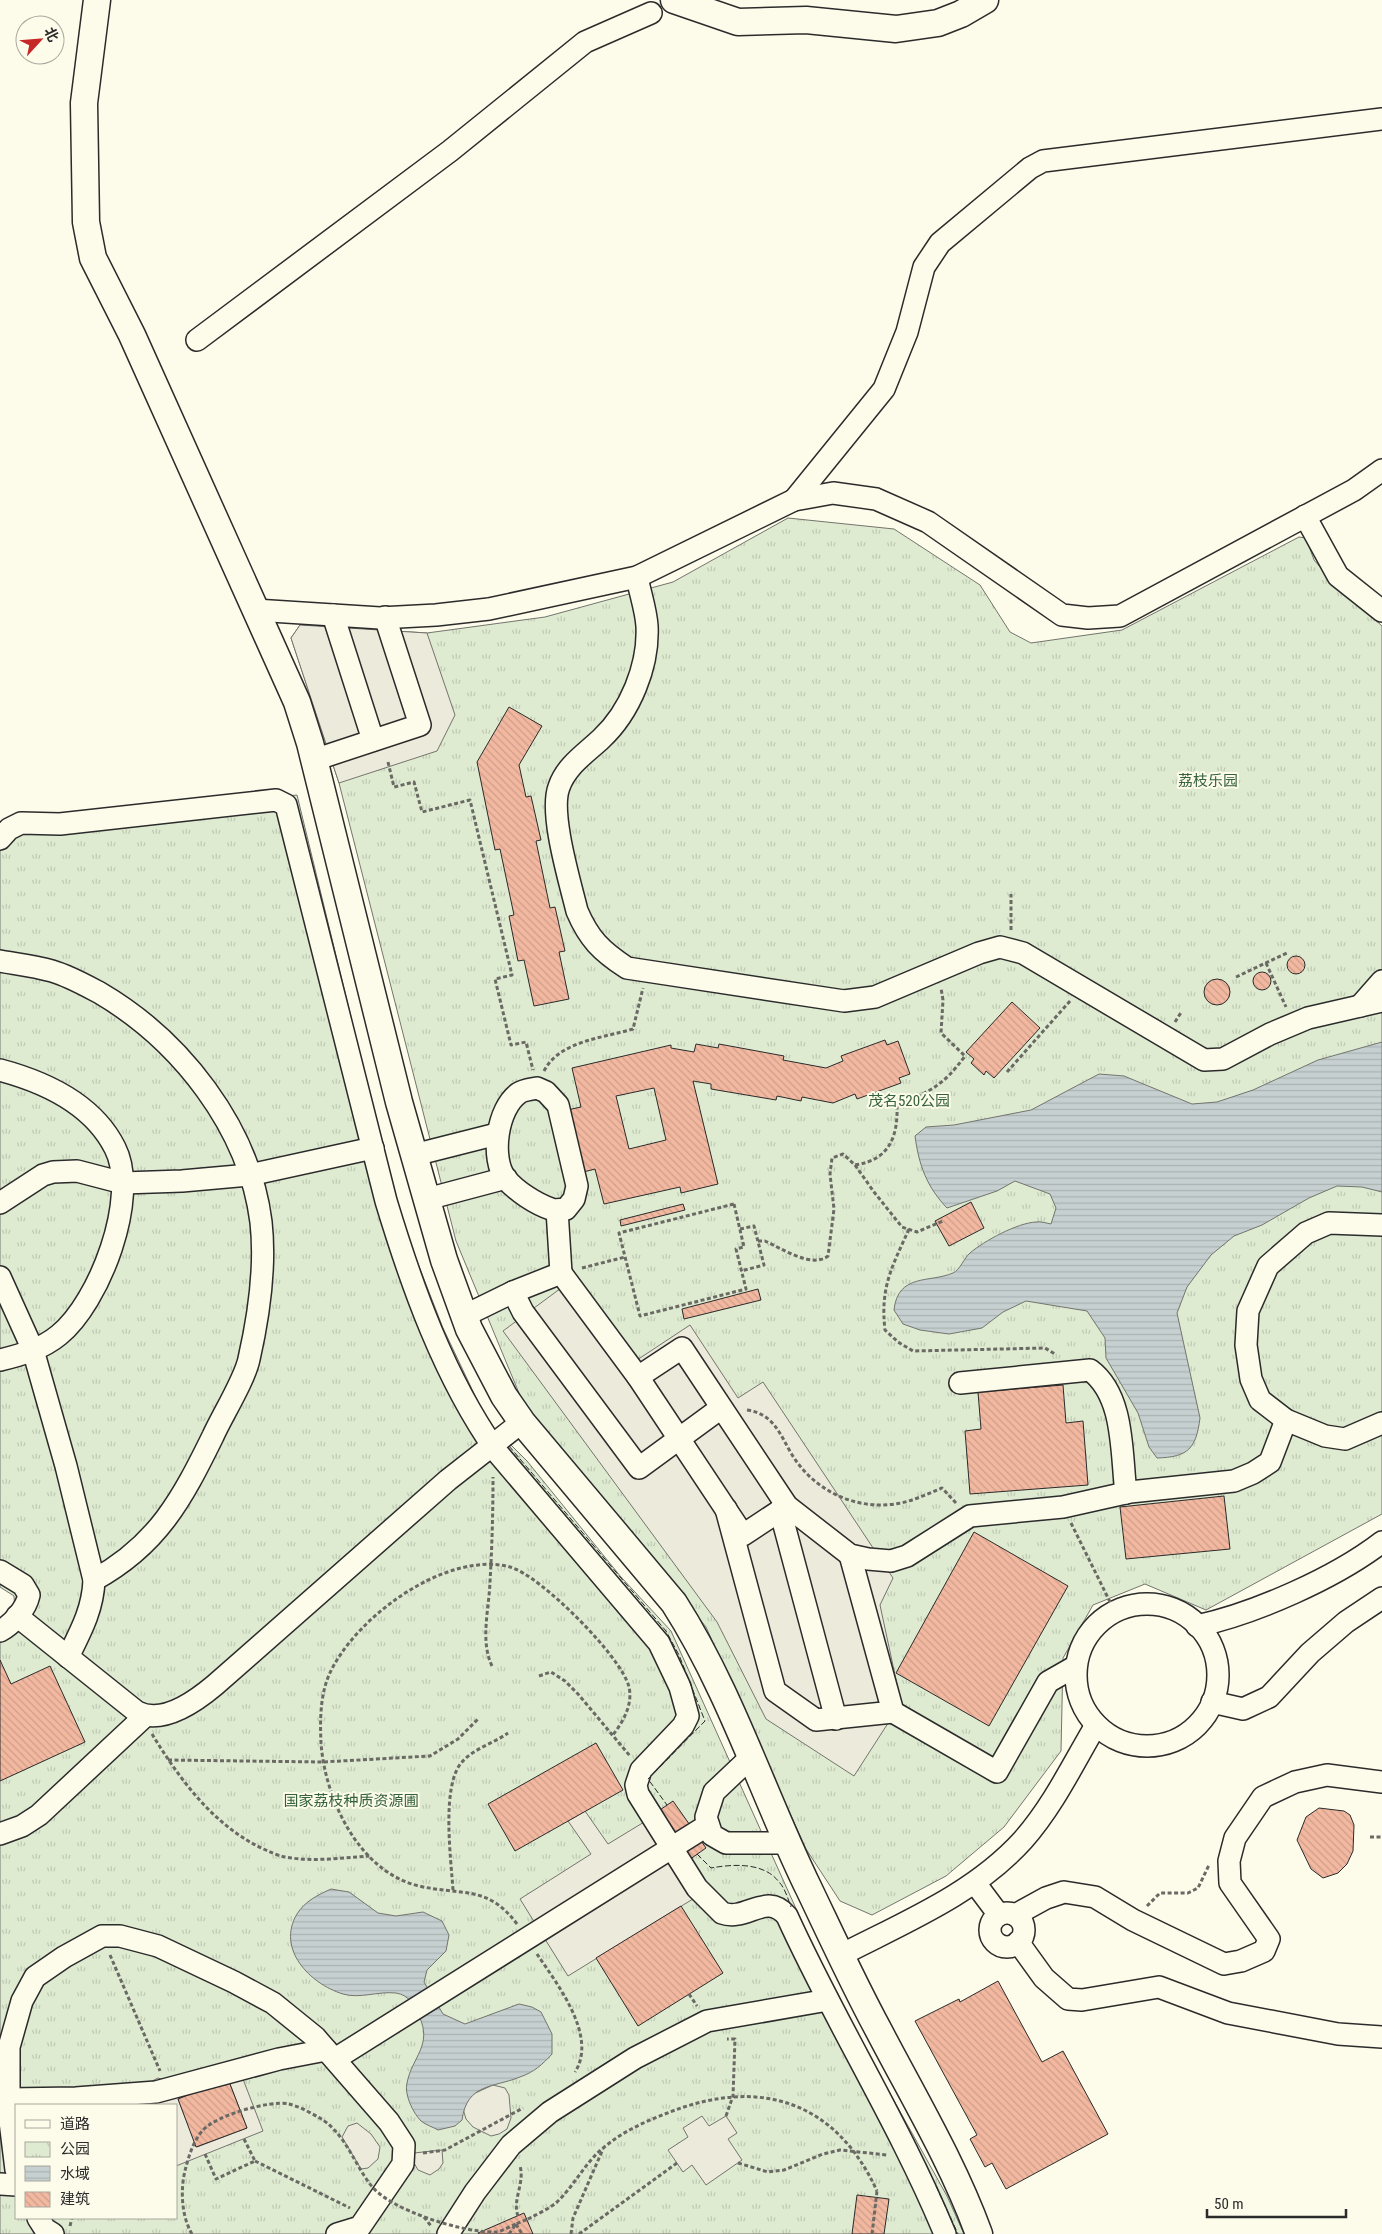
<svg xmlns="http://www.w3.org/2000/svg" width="1382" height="2234" viewBox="0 0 1382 2234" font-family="'Roboto Condensed','Noto Sans SC',sans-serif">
<defs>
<pattern id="park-tufts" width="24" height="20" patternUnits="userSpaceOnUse" patternTransform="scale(1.25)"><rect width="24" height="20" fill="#deebd1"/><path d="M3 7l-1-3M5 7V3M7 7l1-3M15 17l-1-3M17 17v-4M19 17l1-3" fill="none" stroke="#bfcab4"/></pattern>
<pattern id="water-rules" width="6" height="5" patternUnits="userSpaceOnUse" patternTransform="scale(1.25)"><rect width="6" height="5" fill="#c7d0d0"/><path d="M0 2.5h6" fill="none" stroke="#abb3b3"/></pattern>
<pattern id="building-back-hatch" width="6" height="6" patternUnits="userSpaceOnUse" patternTransform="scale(1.25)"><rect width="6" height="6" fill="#f2b8a0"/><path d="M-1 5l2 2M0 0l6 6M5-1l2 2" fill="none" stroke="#d09e8a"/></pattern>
</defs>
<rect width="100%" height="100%" fill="#fdfbea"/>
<g fill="url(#park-tufts)" stroke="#74746e" fill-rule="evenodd">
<polygon points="788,518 894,529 980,585 1010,632 1031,643 1122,630 1299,537 1306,538 1314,560 1334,583 1382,626 1382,1514 1206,1610 1145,1584 1093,1605 1063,1658 1061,1751 1004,1827 946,1876 872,1915 840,1901 806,1849 706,1627 599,1493 526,1410 456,1241 339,783 291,638 300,625 427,633 545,617 673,582"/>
<path d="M297,795L376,1120L406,1233L443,1328L487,1421L527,1461L621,1577L671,1631L834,1993L947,2196L964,2234H0V1626L15,1613L14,1596L0,1587V833L50,820ZM16,2105H176V2218H16Z"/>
</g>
<g fill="#eceadb" stroke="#74746e">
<polygon points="300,625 427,633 455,715 437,751 339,783 291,638"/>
<polygon points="576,1277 637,1360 690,1325 738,1398 763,1382 893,1578 880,1605 901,1703 854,1776 766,1719 717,1622 503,1331"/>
<polygon points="585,1811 608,1844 654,1816 701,1894 568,1976 520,1899 591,1854 568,1821"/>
<polygon points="241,2074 263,2131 176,2166 176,2105 128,2105 137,2094 137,2089 158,2078 198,2091 178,2099 197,2147 247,2128 228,2079"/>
<polygon points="493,2085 505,2088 509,2095 511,2118 507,2129 499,2134 491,2136 473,2127 466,2119 463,2109 471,2095"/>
<polygon points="702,2116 709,2126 726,2116 737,2133 728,2139 742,2160 706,2185 692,2165 683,2172 668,2150 688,2137 683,2128"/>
<polygon points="357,2123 371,2134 380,2147 378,2159 368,2168 361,2169 342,2137 348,2126"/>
<polygon points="442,2150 443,2163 439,2169 430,2175 418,2170 413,2161 414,2153"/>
</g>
<g fill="url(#water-rules)" stroke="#74746e">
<path d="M1382,1042V1192L1362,1187L1337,1186L1309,1198L1262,1225L1234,1236L1211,1255L1187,1287L1177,1313L1200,1418C1196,1449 1188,1457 1157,1458L1149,1447L1138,1413L1106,1358L1105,1338L1087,1311L1026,1301L1003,1312L982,1328L949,1334L920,1330L903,1324L894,1310C898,1273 930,1283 953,1273C960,1270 964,1258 970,1253C984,1241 1017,1223 1036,1222C1040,1221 1046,1223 1051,1224L1056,1208L1050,1194L1015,1181L997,1191L947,1208C927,1187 919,1166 915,1136L926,1127L954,1125L1031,1110L1099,1074L1124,1076L1192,1104L1217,1102L1253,1090L1318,1060Z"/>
<path d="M331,1889L349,1892L378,1913L396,1916L423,1912L442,1921L449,1935L446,1951L427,1970L424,1982L443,2014L465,2024L519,2004L532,2007L541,2012L552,2034V2054C542,2065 534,2072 520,2077C493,2088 467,2083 462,2120L455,2126L438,2130C433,2127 426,2125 421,2121C413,2113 404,2094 407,2083C412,2057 433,2045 419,2016C414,2005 409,1995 396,1993C378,1991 360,1999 343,1994C310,1984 276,1949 297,1914C305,1901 318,1895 331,1889Z"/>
</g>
<g fill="url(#building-back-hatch)" stroke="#2b2b2b" fill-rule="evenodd">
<polygon points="509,707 542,726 519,765 526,797 531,796 541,840 536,841 550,908 555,907 565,951 559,952 569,999 534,1006 524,960 518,961 509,916 514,915 500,849 495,850 477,762"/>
<circle cx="1296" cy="965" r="9"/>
<circle cx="1262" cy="981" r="9"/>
<circle cx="1217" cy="992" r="13"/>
<polygon points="1012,1002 1040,1028 994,1078 986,1071 984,1075 971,1063 974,1059 966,1052"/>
<path d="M885,1040L887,1045L898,1041L910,1074L899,1078L901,1083L857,1099L855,1094L833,1103L802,1097L801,1101L777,1096L776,1100L711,1089V1084L693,1081L718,1184L681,1193L680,1187L604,1204L595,1169L564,1177L549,1114L581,1107L572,1068L671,1045V1048L694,1052L696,1044L718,1048L719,1044L784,1056L783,1060L826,1068L843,1061L841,1056ZM654,1088L666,1140L629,1149L616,1096Z"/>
<polygon points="971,1202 984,1228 949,1246 935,1221"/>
<polygon points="683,1204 685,1210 621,1226 620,1220"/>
<polygon points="758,1289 761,1300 684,1319 682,1309"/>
<polygon points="1063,1385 1066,1423 1083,1421 1088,1485 970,1494 965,1431 981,1429 978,1392"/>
<polygon points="1224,1496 1230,1549 1126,1559 1120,1507"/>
<polygon points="974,1532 1068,1586 989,1726 896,1673"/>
<polygon points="0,1660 11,1684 50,1666 85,1742 0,1781"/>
<polygon points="596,1743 623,1790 515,1851 488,1804"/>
<polygon points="673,1801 706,1848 686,1862 654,1814"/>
<polygon points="1319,1808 1344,1811 1350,1815 1354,1825 1353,1851 1347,1864 1338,1873 1323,1878 1311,1869 1297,1840 1306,1817"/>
<polygon points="681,1906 723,1973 638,2026 596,1958"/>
<polygon points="998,1981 1042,2062 1063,2051 1108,2134 1006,2189 992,2163 985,2167 970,2139 977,2135 915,2021 959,1999 960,2002"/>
<polygon points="228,2079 247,2128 196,2147 178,2099"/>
<polygon points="857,2195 889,2199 884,2234 852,2234"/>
<polygon points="524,2213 533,2234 479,2234 478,2233"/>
</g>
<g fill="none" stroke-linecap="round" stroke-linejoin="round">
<defs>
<g id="minor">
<polyline points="197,340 450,151 585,42 651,13"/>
<polyline points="794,500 884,389 907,332 924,267 940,243 1030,168 1043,161 1382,119"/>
<polyline points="1305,516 1338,576 1382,611"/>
<path d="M637,577C640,593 646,610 647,626C649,666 630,712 601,739C585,754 566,766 559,787C549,813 570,882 577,911C589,939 601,951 627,968L844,1001L875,997L979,953L1000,947L1023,953L1204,1060L1223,1059L1270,1034L1308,1018L1382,1001"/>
<polyline points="255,610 380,618 436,615 489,609 637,577 794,500 833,493 876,499 928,522 1062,615 1088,618 1120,616 1354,490 1382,470"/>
<polyline points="333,615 373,740"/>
<polyline points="314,760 420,725 385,617"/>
<path d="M0,839L9,829L21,823L60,824L276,800L286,805L386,1201C412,1287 444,1377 496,1451L659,1643L680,1687L688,1716L683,1726L641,1770L636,1785L638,1794L697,1888L722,1913C747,1922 766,1891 787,1916C836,2024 900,2125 945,2234"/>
<path d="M0,961C17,964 35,966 52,971C69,976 85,985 100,993C180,1040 249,1127 261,1222C266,1267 259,1315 249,1359C245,1379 222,1416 213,1436C182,1499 158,1545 94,1580"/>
<polyline points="1360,1006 1382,981"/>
<path d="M0,1070C45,1082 93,1104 115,1148C140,1197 99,1303 59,1335C42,1349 21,1355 0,1360"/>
<path d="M537,1088L546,1092L558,1105L577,1186L574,1199L566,1209C561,1209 555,1211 551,1209C536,1204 516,1191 506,1179C490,1159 497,1108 519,1093C523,1090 532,1089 537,1088Z"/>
<polyline points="414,1155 493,1135"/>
<polyline points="427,1199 506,1178"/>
<polyline points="0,1203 43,1175 53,1172 77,1171 123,1183 182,1181 249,1175 373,1148"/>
<polyline points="557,1210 561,1273"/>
<polyline points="1382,1225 1329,1223 1306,1233 1268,1266 1248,1311 1246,1345 1251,1379 1260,1400 1286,1420 1325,1436 1345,1439 1382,1423"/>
<path d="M0,1277L33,1350L66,1466L94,1580C93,1609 81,1631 68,1657"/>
<polyline points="513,1292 523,1312 639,1468 721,1408"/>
<polyline points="464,1316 513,1292 561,1273 638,1377 743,1535 787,1506"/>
<polyline points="638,1377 682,1348 787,1506 850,1555 868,1559 891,1561 907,1556 970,1516 1063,1507 1130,1492 1234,1481 1253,1473 1270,1462 1286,1420"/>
<path d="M960,1383L1090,1370C1125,1396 1121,1454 1126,1493"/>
<polyline points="726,1509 775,1691 816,1720 893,1712 850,1555"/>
<polyline points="780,1510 836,1719"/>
<path d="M0,1571L23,1585L29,1595C26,1609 13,1624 0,1631"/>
<circle cx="1147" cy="1675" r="71"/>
<path d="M17,1616L137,1712C163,1725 196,1701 215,1685L448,1480L522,1422"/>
<path d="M1197,1626C1256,1613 1335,1578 1382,1542"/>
<polyline points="1212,1702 1243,1709 1269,1697 1310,1653 1346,1622 1382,1598"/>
<polyline points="893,1712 997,1772 1048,1682 1076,1666"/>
<polyline points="750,1758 714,1792 706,1817 712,1835 726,1843 788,1843"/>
<polyline points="0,1834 22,1826 39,1815 145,1716"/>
<polyline points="975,1883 999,1915"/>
<circle cx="1007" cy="1930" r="17"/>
<polyline points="1015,1915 1046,1898 1064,1892 1095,1897 1133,1920 1224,1964 1241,1961 1264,1951 1269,1939 1230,1883 1229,1861 1235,1838 1263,1797 1295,1782 1327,1775 1382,1782"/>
<polyline points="1018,1942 1044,1978 1068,1999 1082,2000 1159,1987 1228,2013 1338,2034 1382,2037"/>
<path d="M841,1955C905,1922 974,1894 1023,1840C1053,1806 1073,1764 1096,1725"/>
<polyline points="335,2059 708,1825"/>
<polyline points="0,2103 9,2099 76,2098 156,2092 279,2059 326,2050"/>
<polyline points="16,2170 9,2113 9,2047 22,2001 35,1977 64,1957 102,1936 120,1936 158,1946 234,1982 273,2003 315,2037 389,2122 404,2145 403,2164 360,2227 337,2234"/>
<polyline points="0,2184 16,2185"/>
<polyline points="38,2218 45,2229 53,2234"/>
<polyline points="448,2234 475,2192 511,2145 550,2112 635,2058 707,2021 828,2000"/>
</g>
<g id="major">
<path d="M97,0L84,103L86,222L93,258L132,335L297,702L310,743L399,1102L444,1260L469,1329L504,1396L522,1422L674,1603C731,1692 763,1795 809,1889C832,1937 854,1985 879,2031C914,2098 953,2163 979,2234"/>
<polyline points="674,0 738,22 806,20 896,29 938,23 961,14 985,0"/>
</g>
</defs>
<use href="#minor" stroke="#2b2b2b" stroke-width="24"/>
<use href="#major" stroke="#2b2b2b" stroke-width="29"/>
<g stroke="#6a6964" stroke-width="3" stroke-dasharray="4 2.5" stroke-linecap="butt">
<polyline points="388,762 394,787 414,782 422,812 470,800 512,975 495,979 511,1045 526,1042 533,1070"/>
<polyline points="1011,930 1011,894"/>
<polyline points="1266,963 1286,1007"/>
<polyline points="1236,977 1287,953"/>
<polyline points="1175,1022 1182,1011"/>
<path d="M544,1071C559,1041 603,1038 633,1029L643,988"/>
<polyline points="1007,1072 1070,1001"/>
<polyline points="855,1165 874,1192 902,1227 917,1232 943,1221"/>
<polygon points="734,1204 744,1247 736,1249 746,1289 640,1316 619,1233"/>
<polyline points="740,1229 754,1226 764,1265 741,1271"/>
<path d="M909,1229C892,1267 880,1287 885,1330L898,1342L913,1351L1045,1348L1055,1354"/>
<path d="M758,1241H765C781,1248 812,1269 828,1256L834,1209L830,1174L832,1158L843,1154L855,1165C890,1160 898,1136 897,1105C931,1091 943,1086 965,1056L941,1033L943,1000L941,988"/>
<polyline points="582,1268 625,1257"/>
<path d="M747,1410C773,1414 779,1432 791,1453C812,1489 853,1510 895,1504C911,1502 927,1494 942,1488L956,1503"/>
<polyline points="1071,1523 1115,1612"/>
<path d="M492,1666C480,1641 489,1609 490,1582C492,1547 493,1512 493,1477"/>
<polyline points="539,1676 551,1672 565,1681 578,1694 630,1756"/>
<path d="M152,1734C180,1780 216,1829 268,1851C273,1853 279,1856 285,1857C312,1862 342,1858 369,1856"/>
<polyline points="168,1760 323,1762 430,1756 458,1739 479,1718"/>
<polyline points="1370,1837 1382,1837"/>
<path d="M453,1890C451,1859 441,1785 462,1762C473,1749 494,1743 508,1733"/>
<polyline points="1147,1906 1160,1893 1188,1893 1198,1888 1209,1865"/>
<path d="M517,1924C487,1884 461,1896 419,1886C359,1872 325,1799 321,1743C320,1721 320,1696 329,1675C354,1618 446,1550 510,1567C540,1575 622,1657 629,1687C633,1705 623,1722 612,1736"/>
<path d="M537,1954C557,1984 598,2036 575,2072"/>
<polyline points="110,1955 160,2071"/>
<polyline points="689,1994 697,2006"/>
<polyline points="726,2116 733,2096 735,2039 727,2039"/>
<polyline points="423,2153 445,2150 523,2108"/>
<polyline points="205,2154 216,2179 255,2161 244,2139"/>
<polyline points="255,2161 350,2208"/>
<polyline points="738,2163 768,2172 784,2170 823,2154 840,2150 887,2155"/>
<path d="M518,2216C512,2200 525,2183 520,2166"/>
<polyline points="424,2217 431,2226"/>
<polyline points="516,2224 522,2234"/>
<polyline points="70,2226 72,2218"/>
<polyline points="509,2234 516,2224 528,2219"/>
<polyline points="571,2234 573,2218 603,2149"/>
<polyline points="579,2234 677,2163"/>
<polyline points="872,2234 877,2191"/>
</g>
<use href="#minor" stroke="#fdfbea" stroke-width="21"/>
<use href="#major" stroke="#fdfbea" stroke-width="26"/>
<g stroke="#6a6964" stroke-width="3" stroke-dasharray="4 2.5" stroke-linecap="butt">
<path d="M528,2219C537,2214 549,2209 557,2202C576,2184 586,2160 607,2145C625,2130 649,2120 670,2112C760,2077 836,2101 877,2191"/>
<path d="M192,2234C181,2216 180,2187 186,2167C189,2155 194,2140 203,2130C217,2115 270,2100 289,2104C301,2107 313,2114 323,2120C346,2136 354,2163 370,2184C388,2210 464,2233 495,2232C502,2232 510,2226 516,2224"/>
</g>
<g stroke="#2b2b2b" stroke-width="1" stroke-dasharray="6 2.5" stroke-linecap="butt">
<polyline points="509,1446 666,1631 679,1655 705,1721 648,1779 667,1805"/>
<path d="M697,1854L711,1868C733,1864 764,1862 779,1882C785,1888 788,1899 791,1907"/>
<polyline points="936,2186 958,2234"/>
</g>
</g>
<g text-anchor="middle" stroke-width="4" stroke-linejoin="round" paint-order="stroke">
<g font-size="15" fill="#34623c" stroke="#fdfbea">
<text x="1208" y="786">荔枝乐园</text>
<text x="909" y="1106">茂名520公园</text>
<text x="351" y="1806">国家荔枝种质资源圃</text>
</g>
</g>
<rect x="15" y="2104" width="162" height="115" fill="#fdfbea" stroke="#a9a89e"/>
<rect x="25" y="2120" width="25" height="8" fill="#fdfbea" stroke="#a9a89e"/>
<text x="60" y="2129" font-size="15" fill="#2b2b2b">道路</text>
<rect x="25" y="2142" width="25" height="15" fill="url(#park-tufts)" stroke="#a9a89e"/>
<text x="60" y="2154" font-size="15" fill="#2b2b2b">公园</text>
<rect x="25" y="2166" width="25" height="15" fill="url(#water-rules)" stroke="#a9a89e"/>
<text x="60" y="2179" font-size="15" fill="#2b2b2b">水域</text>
<rect x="25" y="2192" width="25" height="15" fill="url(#building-back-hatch)" stroke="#a9a89e"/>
<text x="60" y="2204" font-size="15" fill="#2b2b2b">建筑</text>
<g transform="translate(40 40) rotate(64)"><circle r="24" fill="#fdfbea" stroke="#a9a89e"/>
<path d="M0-4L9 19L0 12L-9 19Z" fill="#c62828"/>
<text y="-8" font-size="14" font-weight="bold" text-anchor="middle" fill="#2b2b2b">北</text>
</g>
<path d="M1207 2209v8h139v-8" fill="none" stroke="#2b2b2b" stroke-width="2.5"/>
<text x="1214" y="2209" font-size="15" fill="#2b2b2b" stroke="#fdfbea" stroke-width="4" paint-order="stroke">50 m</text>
</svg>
